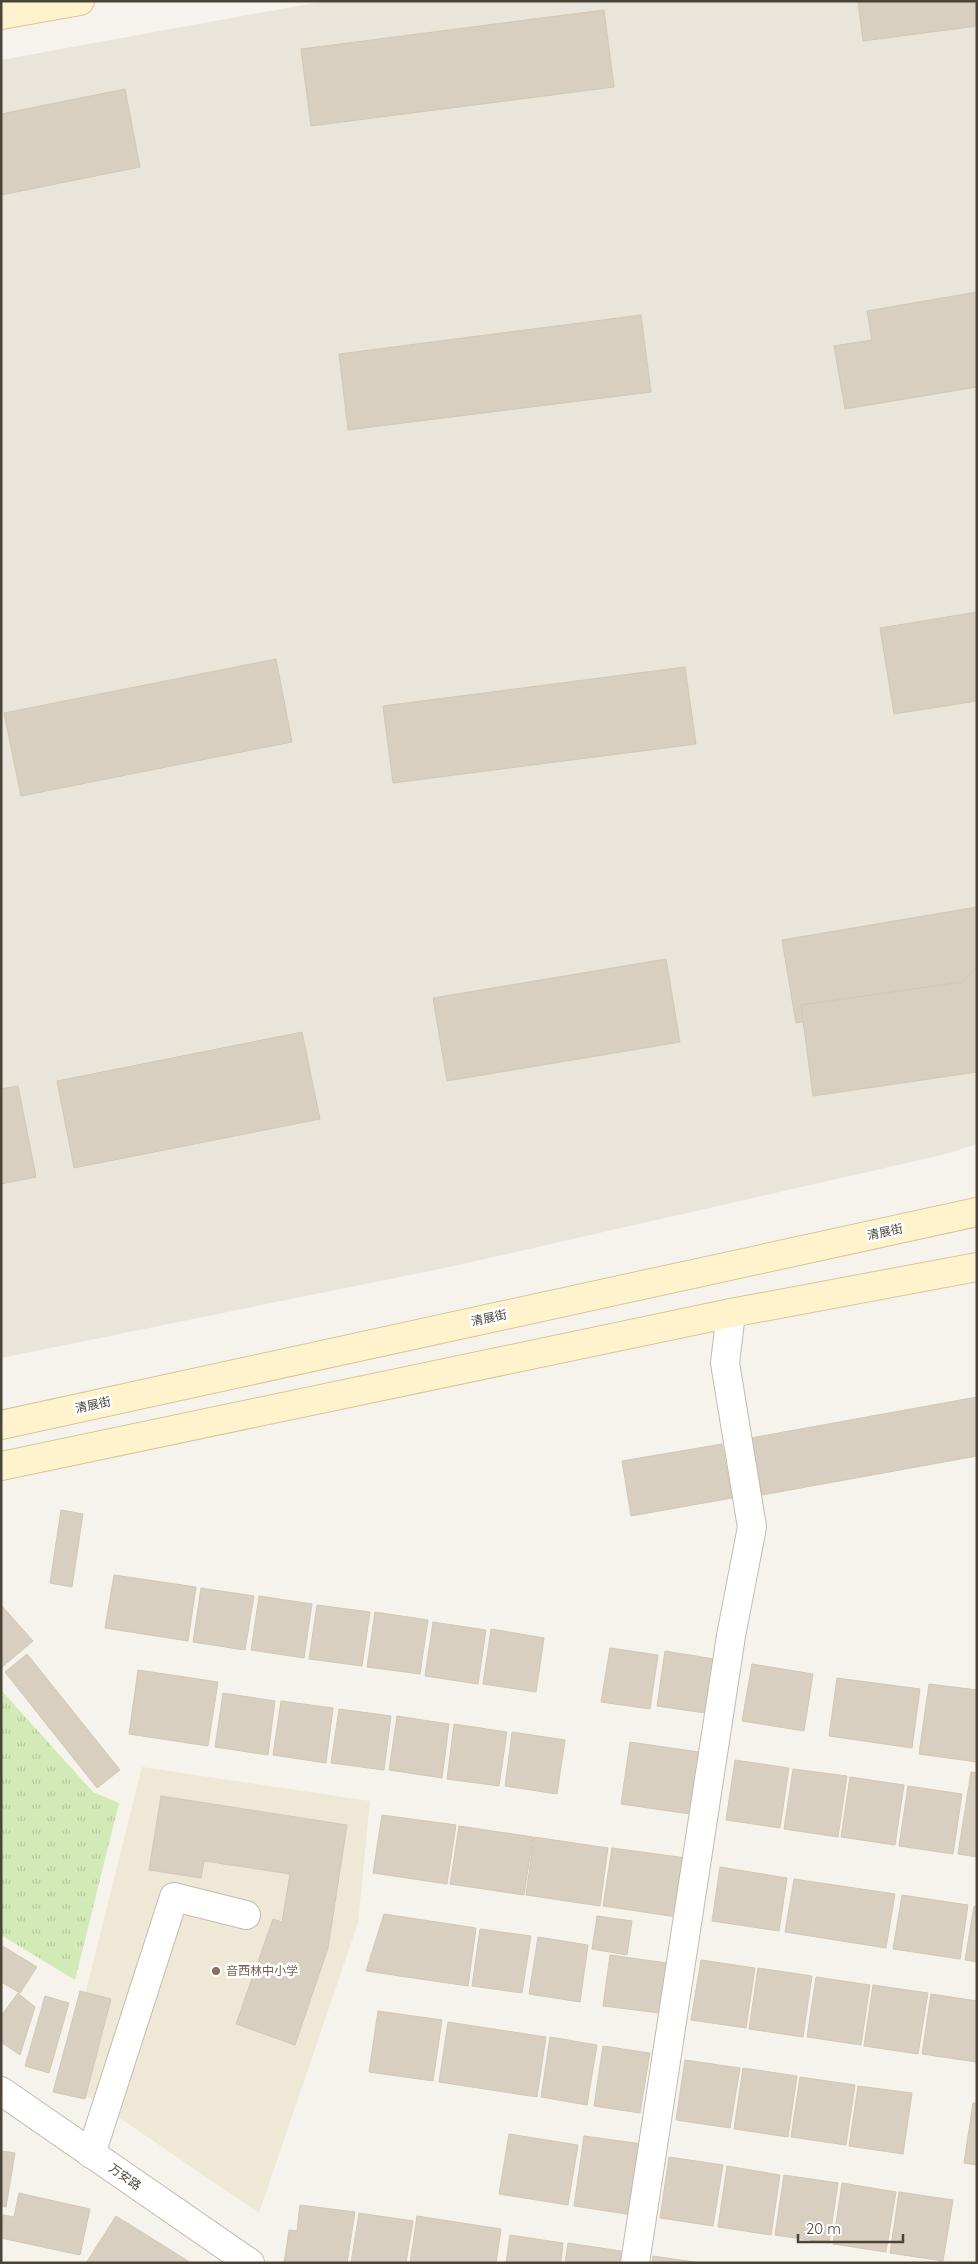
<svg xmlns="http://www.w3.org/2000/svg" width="978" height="2264" viewBox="0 0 978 2264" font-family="Quicksand,'Noto Sans SC',sans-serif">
<defs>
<pattern id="grass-tufts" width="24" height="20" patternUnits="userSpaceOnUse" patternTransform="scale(1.25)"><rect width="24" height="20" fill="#d2eab5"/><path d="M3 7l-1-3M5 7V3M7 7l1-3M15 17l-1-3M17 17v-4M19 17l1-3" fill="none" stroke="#b6ca9c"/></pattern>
</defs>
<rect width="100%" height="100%" fill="#f6f3ec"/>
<polygon fill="#eae5da" points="325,1 977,1 977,1144 946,1154 454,1266 1,1358 1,60"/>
<polygon fill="#efe8d6" points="142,1767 370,1801 358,1923 259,2213 61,2078 79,2019"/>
<polygon fill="url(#grass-tufts)" points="1,1690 93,1792 119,1803 75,1980 1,1935"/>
<g fill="#d8cfc1" stroke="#d3c7b4">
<polygon points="858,1 977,1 977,26 863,41"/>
<polygon points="604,10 614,87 311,126 301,49"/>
<polygon points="125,89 140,167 1,195 1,114"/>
<polygon points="977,292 977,387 845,409 834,346 872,340 867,311"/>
<polygon points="641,315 651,392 348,430 339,354"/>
<polygon points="977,612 977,701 894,714 880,628"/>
<polygon points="276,659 292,742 21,796 4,713"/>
<polygon points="685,667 696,744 393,783 383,706"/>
<polygon points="977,907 977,992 796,1023 782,940"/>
<polygon points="666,959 680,1042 447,1081 433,998"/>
<polygon points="977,967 977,1072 813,1096 801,1005 962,982"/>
<polygon points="302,1032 320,1119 74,1168 57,1081"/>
<polygon points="18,1086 36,1177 1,1184 1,1089"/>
<polygon points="977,1397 977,1456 762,1495 751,1438"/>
<polygon points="722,1444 732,1498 631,1516 622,1461"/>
<polygon points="61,1510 83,1514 72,1587 50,1583"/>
<polygon points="114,1575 196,1587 188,1641 105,1628"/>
<polygon points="201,1588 254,1596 245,1650 193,1642"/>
<polygon points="259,1596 312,1604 304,1658 251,1650"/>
<polygon points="1,1605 33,1641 1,1668"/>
<polygon points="317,1605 370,1612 362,1666 309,1659"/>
<polygon points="375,1612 428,1620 420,1674 367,1667"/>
<polygon points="433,1622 486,1630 478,1684 425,1676"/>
<polygon points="491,1629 544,1638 536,1692 483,1684"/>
<polygon points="610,1648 658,1655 650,1709 601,1702"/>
<polygon points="665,1651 714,1659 705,1713 657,1706"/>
<polygon points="27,1654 120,1770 97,1788 5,1672"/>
<polygon points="752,1664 813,1674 804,1731 742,1721"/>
<polygon points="138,1670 218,1682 208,1746 129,1734"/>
<polygon points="837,1678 920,1689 912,1748 829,1736"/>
<polygon points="929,1684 977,1690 977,1762 919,1754"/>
<polygon points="223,1693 275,1701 268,1755 215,1747"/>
<polygon points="281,1701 333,1708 326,1763 273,1755"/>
<polygon points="339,1709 391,1716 384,1770 331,1763"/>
<polygon points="397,1716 449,1724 442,1778 389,1770"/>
<polygon points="454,1724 507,1732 499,1786 447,1779"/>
<polygon points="512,1732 565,1740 557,1794 505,1786"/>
<polygon points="630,1742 699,1752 690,1814 621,1804"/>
<polygon points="735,1760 789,1768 780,1828 726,1820"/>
<polygon points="793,1769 847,1776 838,1837 784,1829"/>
<polygon points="971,1772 977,1773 977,1857 958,1854"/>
<polygon points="850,1777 904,1785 895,1845 841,1837"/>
<polygon points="908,1786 962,1794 953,1854 899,1846"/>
<polygon points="161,1796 347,1825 328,1948 295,2045 236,2024 273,1919 282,1922 290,1874 204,1861 201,1878 149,1870"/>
<polygon points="382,1815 456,1825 447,1884 373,1873"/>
<polygon points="459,1826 533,1837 524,1895 450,1884"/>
<polygon points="534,1837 608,1848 600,1906 526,1895"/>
<polygon points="612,1848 686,1858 677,1917 603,1906"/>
<polygon points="720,1867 787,1878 779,1931 712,1921"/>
<polygon points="794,1879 895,1894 886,1948 785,1932"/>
<polygon points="902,1895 968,1905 960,1959 893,1949"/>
<polygon points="974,1906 977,1907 977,1962 965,1960"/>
<polygon points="384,1914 476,1928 468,1986 366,1971"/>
<polygon points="597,1916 632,1921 627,1955 592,1949"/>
<polygon points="480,1929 531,1936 522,1993 472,1986"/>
<polygon points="538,1937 588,1945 580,2002 529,1994"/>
<polygon points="1,1945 37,1967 20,1993 1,1982"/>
<polygon points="610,1955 667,1963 660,2013 603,2006"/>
<polygon points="701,1960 755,1968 746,2028 691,2020"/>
<polygon points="758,1968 812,1976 803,2037 749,2029"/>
<polygon points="816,1977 870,1985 861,2045 807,2037"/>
<polygon points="873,1985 928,1993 918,2054 864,2046"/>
<polygon points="80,1991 111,1999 85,2099 53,2092"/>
<polygon points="18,1993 35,2007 20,2055 1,2042 1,2016"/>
<polygon points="931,1994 977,2001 976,2062 922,2054"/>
<polygon points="45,1996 69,2003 49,2073 25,2066"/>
<polygon points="378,2011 442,2020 433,2081 369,2072"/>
<polygon points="448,2022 546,2037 537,2097 439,2082"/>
<polygon points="550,2037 597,2045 587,2105 541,2097"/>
<polygon points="603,2046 650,2053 640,2113 594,2106"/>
<polygon points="685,2060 740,2068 730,2128 676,2120"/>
<polygon points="743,2068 797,2076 788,2137 734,2129"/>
<polygon points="800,2077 855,2085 846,2145 791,2137"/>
<polygon points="858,2086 912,2093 903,2154 849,2146"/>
<polygon points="973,2103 977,2103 977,2165 964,2163"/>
<polygon points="509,2134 578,2145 568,2205 499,2194"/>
<polygon points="584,2136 643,2144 633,2215 574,2206"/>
<polygon points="1,2151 15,2153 6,2207 1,2206"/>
<polygon points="669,2157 723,2165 713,2226 660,2218"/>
<polygon points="727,2166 780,2175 771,2235 718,2227"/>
<polygon points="784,2175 838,2183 829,2243 775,2235"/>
<polygon points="842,2183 896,2192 886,2252 833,2244"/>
<polygon points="899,2192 953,2200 943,2261 890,2253"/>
<polygon points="19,2193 90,2209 80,2255 1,2238 3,2215 14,2217"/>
<polygon points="300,2205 355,2212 347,2263 284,2263 289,2230 297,2231"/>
<polygon points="359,2213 413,2221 406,2263 351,2263"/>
<polygon points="116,2216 188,2261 189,2263 86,2263"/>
<polygon points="417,2216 501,2229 496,2263 410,2263"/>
<polygon points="510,2235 563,2243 561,2263 506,2263"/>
<polygon points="568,2243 621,2251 620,2263 565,2263"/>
<polygon points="653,2256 701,2263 652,2263"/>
</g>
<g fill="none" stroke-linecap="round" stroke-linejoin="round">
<defs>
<g id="street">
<polyline points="1,2091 250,2263"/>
<polyline points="91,2154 174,1897 246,1915"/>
<polyline points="635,2263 731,1636 752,1527 725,1363 731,1313"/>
</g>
<g id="secondary">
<polyline points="1,15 80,1"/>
<polyline points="1,1425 977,1212"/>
<polyline points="1,1466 731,1313 977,1267"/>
</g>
</defs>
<use href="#street" stroke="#c2bbae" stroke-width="30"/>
<use href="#secondary" stroke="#d6c79b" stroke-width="30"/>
<use href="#street" stroke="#fff" stroke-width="28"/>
<use href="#secondary" stroke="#fff3cd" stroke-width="28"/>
</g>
<circle fill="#8d6e63" stroke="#fff" stroke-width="2" cx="216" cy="1971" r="5"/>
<g text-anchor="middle" stroke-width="5" stroke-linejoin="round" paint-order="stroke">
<g font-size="12" fill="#4b4439" stroke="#fff">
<text transform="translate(885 1232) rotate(-12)" y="4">清展街</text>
<text transform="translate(489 1318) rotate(-12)" y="4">清展街</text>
<text transform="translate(93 1405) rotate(-12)" y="4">清展街</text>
<text transform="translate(125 2177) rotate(35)" y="4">万安路</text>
</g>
<g font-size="12" fill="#785e54" stroke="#fff" text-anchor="start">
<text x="226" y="1975">音西林中小学</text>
</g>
</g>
<rect width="978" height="2264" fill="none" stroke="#4b4439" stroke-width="5"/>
<path d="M798 2234v8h105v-8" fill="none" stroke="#4b4439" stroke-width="2.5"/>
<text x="806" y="2234" font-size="15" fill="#4b4439" stroke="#ffffff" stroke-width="4" paint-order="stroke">20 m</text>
</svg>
